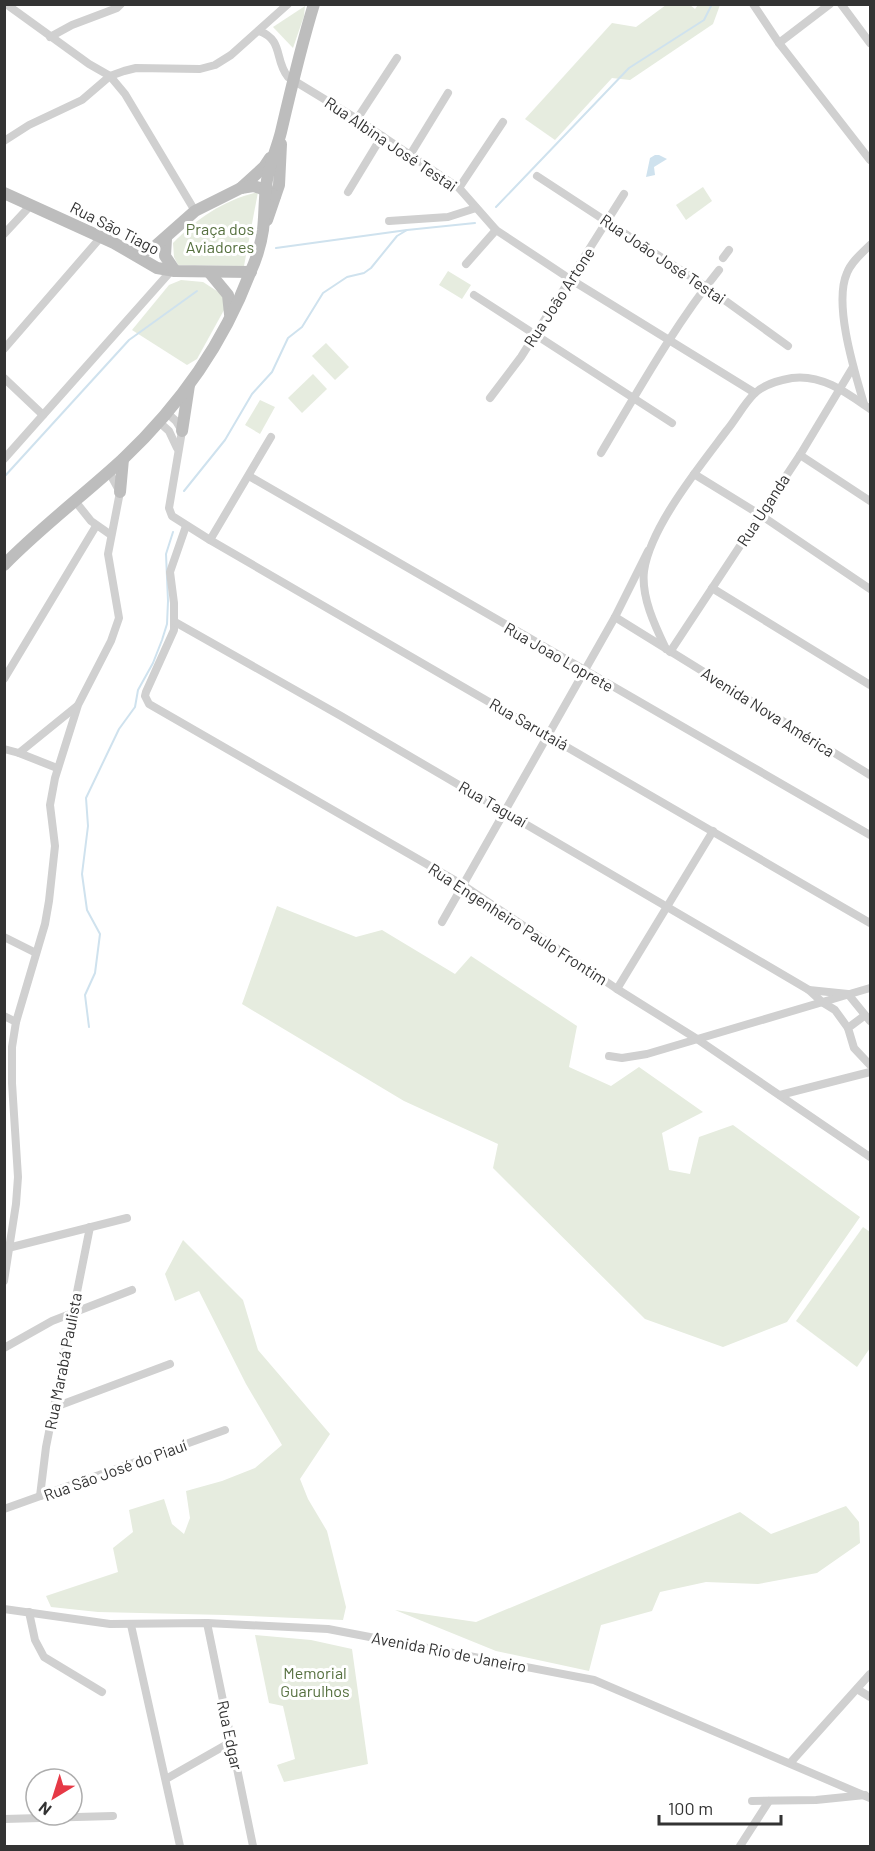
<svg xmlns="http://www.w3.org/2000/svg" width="875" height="1851" viewBox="0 0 875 1851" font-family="Barlow,sans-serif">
<rect width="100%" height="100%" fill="#fff"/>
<g fill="#e6ecdf">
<polygon points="666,5 690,5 695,9 698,5 720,5 713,24 630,80 612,78 555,140 525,119 612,23 636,27"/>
<polygon points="305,6 304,16 293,48 273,27"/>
<polygon points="703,187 712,201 686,220 676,205"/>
<path d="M258,192L244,266L178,265L174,257L173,243C197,218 224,200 258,192Z"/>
<polygon points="448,271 471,285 462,299 439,285"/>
<polygon points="181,280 203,282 223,295 224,310 197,359 187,365 132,330 169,285"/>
<polygon points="326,343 349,367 335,380 312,356"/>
<polygon points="313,374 327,389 302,413 288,398"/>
<polygon points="260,400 275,407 260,434 245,425"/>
<polygon points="277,906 356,937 382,930 455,974 471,956 577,1026 569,1067 611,1086 639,1067 703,1112 662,1133 669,1170 690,1174 699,1137 733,1125 860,1217 787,1322 723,1347 645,1319 493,1168 498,1144 404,1101 242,1004"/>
<polygon points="863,1227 870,1232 870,1348 857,1367 796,1321"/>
<polygon points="183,1240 243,1300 258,1350 330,1434 300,1479 308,1499 327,1531 346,1607 343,1620 225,1615 98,1612 51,1607 46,1596 118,1572 113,1548 133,1532 129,1510 164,1499 172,1524 184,1534 190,1518 186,1491 222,1481 255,1468 282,1445 246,1384 199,1291 175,1301 165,1274"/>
<polygon points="846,1506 859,1522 860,1543 817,1573 758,1584 706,1582 660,1592 652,1611 601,1625 589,1671 496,1651 395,1610 476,1622 740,1512 771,1534"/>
<polygon points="255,1635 311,1640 352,1649 368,1764 284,1782 277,1765 295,1759 283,1706 269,1703"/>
</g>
<polygon fill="#cfe2ee" points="655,155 659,155 667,159 654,167 655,175 646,177 650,158"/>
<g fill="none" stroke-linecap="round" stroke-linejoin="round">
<g stroke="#cfe2ee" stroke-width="2">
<polyline points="496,207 629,68 704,20 712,4"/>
<polyline points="276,248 407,230 475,223"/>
<polyline points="4,477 129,340 197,291"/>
<polyline points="184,491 225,440 252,394 272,372 288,338 302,327 323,293 347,277 364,273 371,268 397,236 407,230"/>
<polyline points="89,1027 85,995 95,973 100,934 87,910 82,874 88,826 86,798 119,729 135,707 138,690 153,663 162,640 167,624 168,601 166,554 173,532"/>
</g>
<g stroke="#d0d0d0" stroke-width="8">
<polyline points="6,4 89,64 110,76 125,94 195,211"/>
<polyline points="753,4 779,43 870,160"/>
<polyline points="841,4 870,43"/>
<path d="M259,31C284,40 274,60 288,77L357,119L459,188L496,230L570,279L755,393"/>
<polyline points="50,37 72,25 117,8 121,4"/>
<polyline points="779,43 830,4"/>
<polyline points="357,119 397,58"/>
<polyline points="4,141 29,125 82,100 110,76 124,71 136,68 200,69 215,65 231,55 288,4"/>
<polyline points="410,155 448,93"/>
<polyline points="537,176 705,286 788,346"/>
<polyline points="459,188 503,122"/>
<polyline points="348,192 382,136"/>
<polyline points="389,221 448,217 476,208"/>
<polyline points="4,234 31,205"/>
<polyline points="723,258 729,250"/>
<polyline points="466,264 496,230"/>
<polyline points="474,295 672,423"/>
<polyline points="4,349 101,237"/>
<polyline points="4,378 43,415"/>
<polyline points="490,398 521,357 624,194"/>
<path d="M864,404C855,373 833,304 847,273C851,262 862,253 870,245"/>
<polyline points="166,412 176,421 182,431 169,508 172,516 210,540 870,923"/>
<polyline points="159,422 169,431 177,448"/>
<path d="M601,453C638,391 674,326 719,270"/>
<polyline points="800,455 870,501"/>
<polyline points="4,459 171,271"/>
<polyline points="694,474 759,514 870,589"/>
<polyline points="249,476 870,835"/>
<polyline points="75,501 91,521 111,535"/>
<polyline points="186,526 170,572 174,603 174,630 146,692 145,696 149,704 463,885 617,989 697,1039 870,1157"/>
<polyline points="210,540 271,437"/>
<polyline points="712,588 870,685"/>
<polyline points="615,617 870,775"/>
<polyline points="175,622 341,716 809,990 822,1002 835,1010 848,1028"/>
<path d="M666,649C655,626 641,597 644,571C650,527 700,466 727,430C736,419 744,404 754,394C763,385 780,380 792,378C822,374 847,393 870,409"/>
<polyline points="670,652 800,455 853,367"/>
<polyline points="4,679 96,526"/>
<polyline points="4,749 19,753 77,706"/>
<polyline points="19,753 57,768"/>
<polyline points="442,922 615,617 648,551"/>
<polyline points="4,937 36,953"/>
<polyline points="617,989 713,831"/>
<polyline points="809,990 848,994 870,1021"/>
<polyline points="4,1016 16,1022"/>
<polyline points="864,1016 848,1028 854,1048 870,1065"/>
<polyline points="609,1056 622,1058 647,1054 870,988"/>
<polyline points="780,1095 870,1072"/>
<polyline points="4,1249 127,1218"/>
<polyline points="4,1281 16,1204 18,1177 12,1083 12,1047 16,1022 45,924 49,901 55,846 50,805 55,778 78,705 111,641 119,618 108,554 120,492 109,472"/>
<polyline points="4,1348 52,1321 132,1290"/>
<polyline points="55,1407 170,1364"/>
<polyline points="40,1496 46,1447 90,1227"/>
<polyline points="4,1509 225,1430"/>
<polyline points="4,1609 110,1624 207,1623 328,1629 594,1680 870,1798"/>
<polyline points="29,1612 35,1640 44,1657 102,1692"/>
<polyline points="207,1623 253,1846"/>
<polyline points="131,1625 180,1846"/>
<polyline points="857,1689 870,1697"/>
<polyline points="791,1762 870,1674"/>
<polyline points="166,1779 231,1742"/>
<polyline points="752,1801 816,1800 865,1795"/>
<polyline points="4,1819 113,1816"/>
<polyline points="740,1846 769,1801"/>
</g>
<g stroke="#bdbdbd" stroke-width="12">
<polyline points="241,188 264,167 270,158"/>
<polyline points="4,193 114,243 157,268 175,271 251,272"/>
<polyline points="267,220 279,185 281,144"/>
<polyline points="166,239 165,256 175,271"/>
<polyline points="129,250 145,251 152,249 195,211 241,188 253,186 260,188 275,196"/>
<polyline points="209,272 228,295 230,314"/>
<polyline points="182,431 189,385"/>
<polyline points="120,492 123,459"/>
<path d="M4,565C41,527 84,495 123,459C178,407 223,344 250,273C256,260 261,244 263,230C265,213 264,196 267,180C270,163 277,148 281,132C291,89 301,46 314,4"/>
</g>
</g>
<g text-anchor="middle" stroke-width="6" stroke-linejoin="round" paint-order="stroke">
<g font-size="16" fill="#333" stroke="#fff">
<text transform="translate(391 144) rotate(34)" y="6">Rua Albina José Testai</text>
<text transform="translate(115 228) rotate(27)" y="6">Rua São Tiago</text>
<text transform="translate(663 259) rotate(34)" y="6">Rua João José Testai</text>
<text transform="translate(559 297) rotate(-57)" y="6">Rua João Artone</text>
<text transform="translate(763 510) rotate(-57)" y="6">Rua Uganda</text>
<text transform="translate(559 657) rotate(30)" y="6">Rua Joao Loprete</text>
<text transform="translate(768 712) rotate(32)" y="6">Avenida Nova América</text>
<text transform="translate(529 724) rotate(30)" y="6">Rua Sarutaiá</text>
<text transform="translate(493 804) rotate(30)" y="6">Rua Taguaí</text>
<text transform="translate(518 924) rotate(33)" y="6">Rua Engenheiro Paulo Frontim</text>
<text transform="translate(63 1361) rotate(-79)" y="6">Rua Marabá Paulista</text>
<text transform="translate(115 1470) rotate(-20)" y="6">Rua São José do Piauí</text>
<text transform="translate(449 1652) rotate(11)" y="6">Avenida Rio de Janeiro</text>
<text transform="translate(230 1735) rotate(78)" y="6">Rua Edgar</text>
</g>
<g font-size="16" fill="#56703f" stroke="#fff">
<text x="220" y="235">Praça dos<tspan x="220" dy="18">Aviadores</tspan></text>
<text x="315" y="1679">Memorial<tspan x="315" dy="18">Guarulhos</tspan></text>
</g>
</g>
<rect width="875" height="1851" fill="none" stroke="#333333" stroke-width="12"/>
<g transform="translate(54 1797) rotate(218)"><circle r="28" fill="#ffffff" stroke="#adadad" stroke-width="1.5"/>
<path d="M0-4.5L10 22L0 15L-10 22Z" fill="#e63946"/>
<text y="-9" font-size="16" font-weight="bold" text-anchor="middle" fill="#333333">N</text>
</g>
<path d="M659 1815v9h122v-9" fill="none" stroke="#333333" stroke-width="3"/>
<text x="668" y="1815" font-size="18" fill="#333333" stroke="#ffffff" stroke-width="4.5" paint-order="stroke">100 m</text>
</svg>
